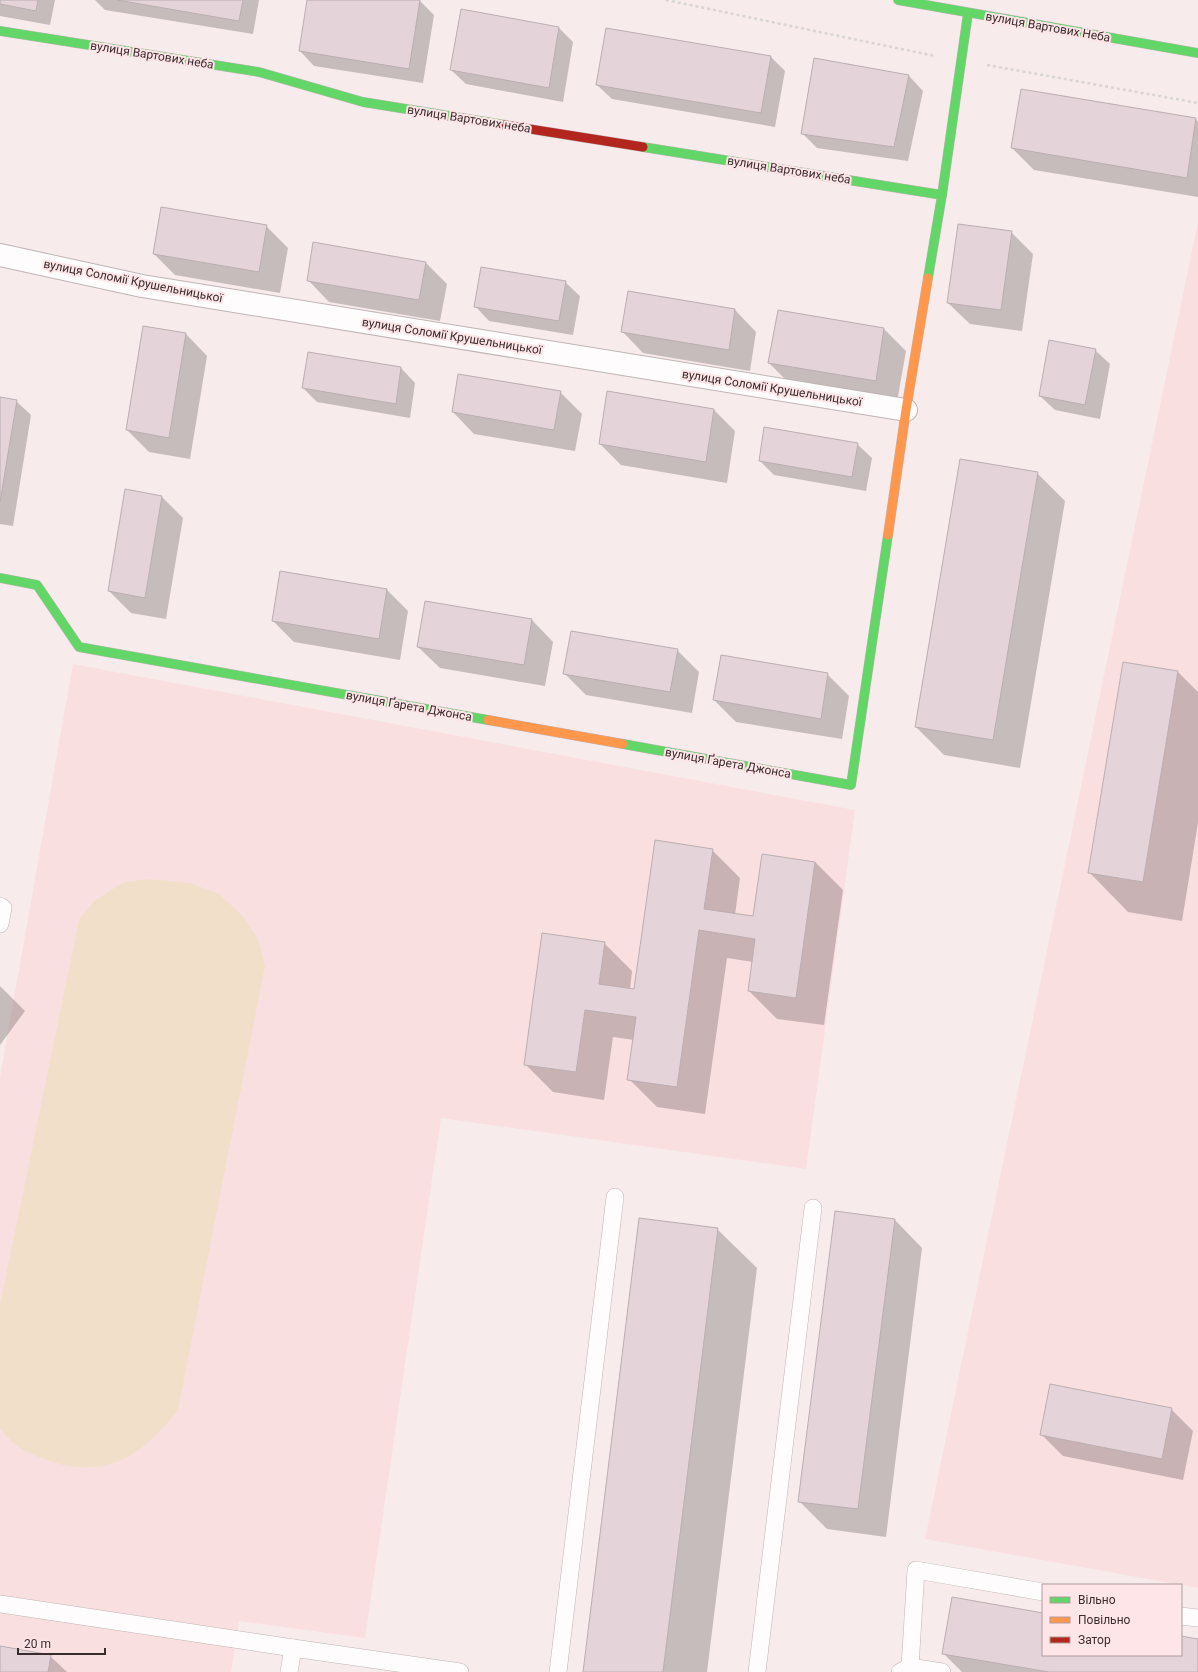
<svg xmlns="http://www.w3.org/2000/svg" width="1198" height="1672" viewBox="0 0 1198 1672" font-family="Roboto,sans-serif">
<rect width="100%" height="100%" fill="#f8ebec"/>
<g fill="#fadfe1" fill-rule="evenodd">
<path d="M1198,222V1588L925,1539ZM1123,662L1178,671L1143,882L1088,873Z"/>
<path d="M73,664L855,810L806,1169L441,1118L365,1638L239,1621L231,1672H0V1077ZM656,841L713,849L704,909L753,916L762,854L815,862L796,998L748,991L755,939L699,930L677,1087L636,1017L585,1010L576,1072L524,1065L542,933L604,942L599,984L634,989Z"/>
</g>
<path fill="#f2dfca" d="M149,879L190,883L219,894L242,915L258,939L265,966L178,1410C143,1456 105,1481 47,1460C26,1453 13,1446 0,1428V1305L79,920L94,901L124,882Z"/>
<g fill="#0003">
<polygon points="0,0 55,0 50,25 0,16"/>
<polygon points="95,0 259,0 253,34 105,10"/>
<polygon points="308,0 420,1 434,15 423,83 314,66 300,51"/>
<polygon points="559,28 573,42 563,102 466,84 451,70"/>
<polygon points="770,56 785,71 775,127 612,99 597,85"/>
<polygon points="909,76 923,91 908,161 817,148 802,133"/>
<polygon points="1022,90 1196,119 1198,122 1198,197 1034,170 1012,148"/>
<polygon points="266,226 288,248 280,293 175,275 154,254"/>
<polygon points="1011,232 1033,254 1022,331 970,324 948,303"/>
<polygon points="425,262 447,284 440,321 329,302 308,280"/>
<polygon points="565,282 580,296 573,335 489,321 475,306"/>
<polygon points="629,292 735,310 756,332 750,371 643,353 622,331"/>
<polygon points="778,311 884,329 906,351 897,402 791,385 769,363"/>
<polygon points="186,334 207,356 190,459 149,452 127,430"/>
<polygon points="1095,350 1110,364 1100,419 1055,410 1040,396"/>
<polygon points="309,353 401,368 415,383 410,418 317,402 303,388"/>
<polygon points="560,392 582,414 575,451 474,434 453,412"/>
<polygon points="608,392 714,410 735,431 727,483 621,465 600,444"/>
<polygon points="0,398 16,401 31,415 13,526 0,524"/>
<polygon points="857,444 872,458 866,491 774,475 760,461"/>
<polygon points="1037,473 1065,501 1020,768 944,755 916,727"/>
<polygon points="162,497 183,518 166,619 131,613 109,591"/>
<polygon points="387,590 408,611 400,660 294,642 273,621"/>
<polygon points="532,620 553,642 545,686 440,668 418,647"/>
<polygon points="677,650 699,672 692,713 586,695 564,673"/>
<polygon points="1178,672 1198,692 1198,823 1182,921 1128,912 1089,872"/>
<polygon points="827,674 849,696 842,739 736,722 714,700"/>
<polygon points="712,850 740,878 735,915 754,918 815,862 843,890 824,1025 777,1019 749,991 753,962 727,958 705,1114 657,1107 629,1079 634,1040 613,1037 604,1100 553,1092 525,1064 604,943 632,971 630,989 635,990"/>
<polygon points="0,986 25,1011 0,1045"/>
<polygon points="894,1219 922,1248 886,1537 827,1529 799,1501"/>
<polygon points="717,1229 757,1268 707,1672 584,1672"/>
<polygon points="1171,1409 1193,1431 1183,1480 1063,1456 1041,1434"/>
<polygon points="1043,1614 1043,1655 1181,1655 1181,1637 1198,1640 1198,1672 962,1672 943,1653"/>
<polygon points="0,1647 50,1656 67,1672 0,1672"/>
</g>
<g fill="#e5d3da" stroke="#baaeb2">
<polygon points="0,0 38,0 36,11 0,4"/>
<polygon points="117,0 243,0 239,21"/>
<polygon points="307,0 420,0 409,69 299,51"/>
<polygon points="461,9 559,27 549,88 450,70"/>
<polygon points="606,28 771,56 761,113 596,85"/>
<polygon points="814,58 909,75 894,147 801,134"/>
<polygon points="1021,89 1196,118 1187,178 1011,148"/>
<polygon points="161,207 267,225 259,272 153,254"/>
<polygon points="958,224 1012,231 1001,310 947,303"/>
<polygon points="313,242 426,262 419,300 307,281"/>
<polygon points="481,267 566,281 559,321 474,307"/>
<polygon points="628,291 735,309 729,350 621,332"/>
<polygon points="778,310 884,328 876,381 768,363"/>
<polygon points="143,326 186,333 169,438 126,430"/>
<polygon points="1049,340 1096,349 1085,405 1039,396"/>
<polygon points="308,352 401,367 396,404 302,388"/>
<polygon points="458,374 561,391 554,430 452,412"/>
<polygon points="607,391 714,409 706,462 599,444"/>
<polygon points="0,397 17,400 0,502"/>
<polygon points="764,427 858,443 852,477 759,461"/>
<polygon points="960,459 1038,472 993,740 915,727"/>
<polygon points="125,489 162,496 145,598 108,591"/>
<polygon points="280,571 387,589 379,639 272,621"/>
<polygon points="425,601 532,619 524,665 417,647"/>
<polygon points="571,631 678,649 670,692 563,674"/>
<polygon points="721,655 828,673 821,719 713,700"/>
<polygon points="1123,662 1178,671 1143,882 1088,873"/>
<polygon points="655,840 713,849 704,909 753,916 762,854 815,862 796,998 748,991 755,939 699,930 677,1087 627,1080 636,1017 585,1010 576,1072 524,1065 542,933 605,942 599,984 634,989"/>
<polygon points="835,1211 895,1219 858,1509 798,1502"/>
<polygon points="639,1218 718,1228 663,1672 583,1672"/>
<polygon points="1050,1384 1172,1408 1162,1459 1040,1435"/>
<polygon points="952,1597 1043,1613 1043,1655 1181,1655 1181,1636 1198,1639 1198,1672 1049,1672 942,1654"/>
<polygon points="0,1646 51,1655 48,1672 0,1672"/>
</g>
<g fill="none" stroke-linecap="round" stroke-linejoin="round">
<defs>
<g id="lane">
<polyline points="0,906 3,908 0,924"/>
<polyline points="0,1604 293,1648"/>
<polyline points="1181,1616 1198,1618"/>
<polyline points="910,1667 916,1570 1043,1592"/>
<polyline points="289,1672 293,1648 460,1672"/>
<polyline points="558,1672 615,1197"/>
<polyline points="757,1672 813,1208"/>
<polyline points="900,1672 910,1667 942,1672"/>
</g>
<polyline id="street" points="0,255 142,286 906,410"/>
<g id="fast">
<polyline points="898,0 1198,53"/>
<polyline points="0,31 259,72 363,102 505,125"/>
<polyline points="643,147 942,195"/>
<polyline points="928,278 942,195 968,13"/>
<polyline points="0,578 37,585 79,647 488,720"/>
<polyline points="623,744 851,785 888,535"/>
</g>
<g id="slow">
<polyline points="888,535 906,410 928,278"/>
<polyline points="488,720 623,744"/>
</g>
<polyline id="jam" points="505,125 643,147"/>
</defs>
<use href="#lane" stroke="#c0b4b5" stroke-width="18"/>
<use href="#street" stroke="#c0b4b5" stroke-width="24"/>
<use href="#fast" stroke="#c0b4b5" stroke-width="10"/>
<use href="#slow" stroke="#c0b4b5" stroke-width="10"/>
<use href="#jam" stroke="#c0b4b5" stroke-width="10"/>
<g stroke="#d9d5d5" stroke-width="2.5" stroke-dasharray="3 3" stroke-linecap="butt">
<polyline points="666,0 935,56"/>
<polyline points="987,65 1198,103"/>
</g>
<use href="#lane" stroke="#fefcfc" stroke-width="17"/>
<use href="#street" stroke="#fefcfc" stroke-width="22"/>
<use href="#fast" stroke="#63d668" stroke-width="9"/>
<use href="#slow" stroke="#ff974d" stroke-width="9"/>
<use href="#jam" stroke="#b3261e" stroke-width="9"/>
</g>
<g text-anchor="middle" stroke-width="4" stroke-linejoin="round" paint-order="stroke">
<g font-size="12" fill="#3a2b2c" stroke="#fee5e7">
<text transform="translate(1048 27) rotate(10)" y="4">вулиця Вартових Неба</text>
<text transform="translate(152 55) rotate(9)" y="4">вулиця Вартових неба</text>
<text transform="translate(469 119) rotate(9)" y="4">вулиця Вартових неба</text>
<text transform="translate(789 170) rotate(9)" y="4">вулиця Вартових неба</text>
<text transform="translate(133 281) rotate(11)" y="4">вулиця Соломії Крушельницької</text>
<text transform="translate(452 336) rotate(9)" y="4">вулиця Соломії Крушельницької</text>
<text transform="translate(772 388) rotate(9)" y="4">вулиця Соломії Крушельницької</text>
<text transform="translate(409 706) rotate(10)" y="4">вулиця Ґарета Джонса</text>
<text transform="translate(728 763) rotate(10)" y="4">вулиця Ґарета Джонса</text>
</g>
</g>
<rect x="1042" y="1584" width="140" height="72" fill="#fee5e7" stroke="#b09b9c"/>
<rect x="1050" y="1597" width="20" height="6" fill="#63d668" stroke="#b09b9c"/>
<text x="1078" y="1604" font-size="12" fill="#3a2b2c">Вільно</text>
<rect x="1050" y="1617" width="20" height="6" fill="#ff974d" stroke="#b09b9c"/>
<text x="1078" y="1624" font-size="12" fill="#3a2b2c">Повільно</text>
<rect x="1050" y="1637" width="20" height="6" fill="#b3261e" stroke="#b09b9c"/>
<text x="1078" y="1644" font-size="12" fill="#3a2b2c">Затор</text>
<path d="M18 1648v6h87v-6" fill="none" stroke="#3a2b2c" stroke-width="2"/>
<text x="24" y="1648" font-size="12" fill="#3a2b2c" stroke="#fee5e7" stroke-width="3" paint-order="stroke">20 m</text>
</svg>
